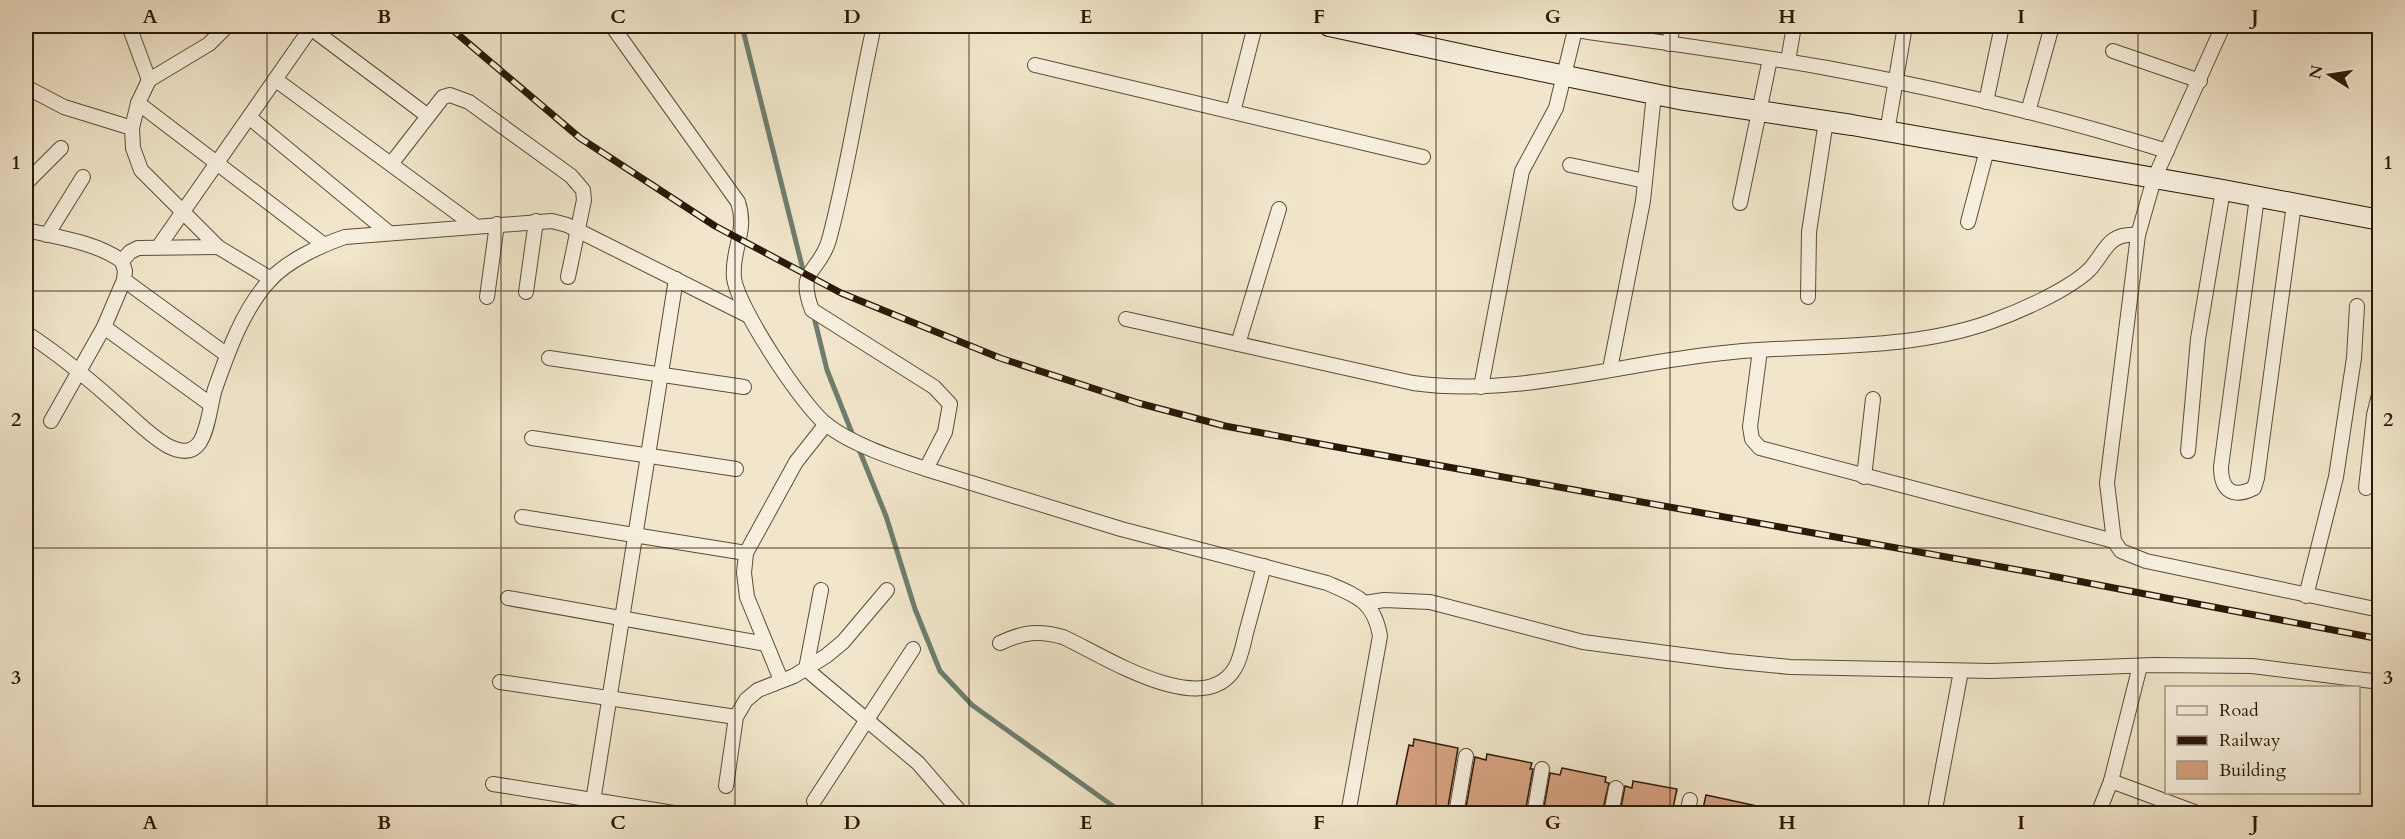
<svg xmlns="http://www.w3.org/2000/svg" width="2405" height="839" viewBox="0 0 2405 839" font-family="Cardo,serif">
<rect width="100%" height="100%" fill="#f1e6cb"/>
<filter id="stains"><feTurbulence type="fractalNoise" baseFrequency=".00333" numOctaves="4"/><feColorMatrix values="0 0 0 0 .2 0 0 0 0 .09 0 0 0 0 .02 0 0 0 .5 -.17"/></filter>
<radialGradient id="worn" r=".72"><stop offset=".6" stop-color="#630" stop-opacity="0"/><stop offset="1" stop-color="#630" stop-opacity=".3"/></radialGradient>
<g fill="none" stroke-linecap="round" stroke-linejoin="round">
<g stroke="#6e7d6e" stroke-width="5">
<polyline points="742,26 805,278"/>
<polyline points="813,313 827,370 854,438"/>
<polyline points="858,447 886,516 915,609 940,671 972,705 1124,814"/>
</g>
</g>
<g fill="#d6a181" stroke="#2a1806" stroke-width="1.5">
<polygon points="1414,739 1458,748 1447,813 1401,813 1402,808 1396,807 1409,745 1413,746"/>
<polygon points="1487,754 1532,763 1530,769 1533,769 1525,813 1465,813 1475,757 1486,760"/>
<polygon points="1562,768 1606,777 1605,782 1609,783 1602,813 1570,813 1556,810 1555,813 1543,813 1550,773 1560,775"/>
<polygon points="1633,781 1677,789 1673,808 1667,806 1666,813 1620,813 1625,786 1632,788"/>
<polygon points="1706,795 1762,807 1761,813 1702,813"/>
</g>
<g fill="none" stroke-linecap="round" stroke-linejoin="round">
<defs>
<g id="street">
<polyline points="129,26 149,80"/>
<polyline points="227,26 209,44 149,80 138,103 132,128 133,148 141,170 218,247 271,279"/>
<polyline points="308,26 428,116"/>
<path d="M612,26L738,202C748,232 731,250 734,278C738,308 802,405 826,424C850,444 896,459 926,469L1121,529L1327,583C1357,596 1374,601 1380,636L1348,814"/>
<path d="M874,26C858,97 848,169 829,240C819,274 796,268 812,310L934,387L950,404L945,432L926,469"/>
<polyline points="2223,26 2154,179 2138,235 2107,483 2114,541 2121,551 2146,561 2380,610"/>
<path d="M1575,30C1659,42 1743,53 1827,68C1941,89 2056,116 2167,151"/>
<polyline points="1669,44 1673,26"/>
<polyline points="2113,51 2200,81"/>
<polyline points="1788,61 1794,26"/>
<polyline points="1035,65 1423,157"/>
<polyline points="276,80 475,226"/>
<polyline points="26,87 64,107 132,128"/>
<polyline points="1986,102 2002,26"/>
<polyline points="138,103 323,244"/>
<polyline points="1233,112 1255,26"/>
<polyline points="2028,112 2052,26"/>
<polyline points="250,118 389,233"/>
<polyline points="1887,132 1905,26"/>
<polyline points="391,164 443,97 450,95 469,102 571,176 583,190 584,200 568,277"/>
<polyline points="1570,165 1645,181"/>
<polyline points="26,183 61,148"/>
<path d="M2257,197L2221,467C2221,490 2232,499 2254,488L2257,478L2294,204"/>
<polyline points="1740,203 1770,59"/>
<polyline points="1968,222 1987,150"/>
<path d="M26,230C57,237 95,242 122,261"/>
<polyline points="47,235 83,177"/>
<polyline points="159,246 311,28"/>
<polyline points="124,280 227,355"/>
<polyline points="526,292 536,221"/>
<polyline points="487,297 497,224"/>
<polyline points="1808,297 1809,232 1826,121"/>
<path d="M1126,319L1413,383C1520,398 1626,361 1733,352C1818,344 1908,351 1990,322C2018,312 2069,290 2090,269C2106,251 2108,232 2138,235"/>
<polyline points="104,327 210,404"/>
<path d="M26,333C59,354 89,379 119,406C134,419 150,436 168,446C180,452 192,454 200,442C209,427 210,405 215,389C228,352 243,309 270,280C287,261 321,245 345,237L552,221L567,225L749,316"/>
<polyline points="1238,344 1279,209"/>
<polyline points="1760,350 1750,427 1752,439 1760,448 2114,541"/>
<polyline points="549,358 744,387"/>
<polyline points="1610,369 1643,201 1654,94"/>
<polyline points="1481,387 1522,171 1556,108 1576,26"/>
<polyline points="51,421 104,327 124,280 125,271 122,261 130,252 138,248 218,247"/>
<polyline points="532,438 736,469"/>
<polyline points="2188,451 2198,339 2223,190"/>
<polyline points="1864,477 1873,399"/>
<polyline points="2366,488 2374,415 2380,391"/>
<polyline points="522,517 746,553"/>
<polyline points="821,590 806,669 918,763 962,814"/>
<polyline points="2306,596 2336,477 2354,358 2357,306"/>
<polyline points="508,598 766,644"/>
<polyline points="1365,603 1384,600 1430,602 1583,642 1728,661 1790,667 1991,671 2154,665 2252,666 2380,682"/>
<path d="M1000,643C1023,632 1039,630 1063,637C1101,654 1203,722 1235,668C1241,658 1243,645 1246,633C1252,611 1258,589 1264,566"/>
<polyline points="781,680 747,597 744,573 746,553 796,462 826,424"/>
<polyline points="500,682 736,717"/>
<polyline points="2111,781 2200,814"/>
<polyline points="493,784 680,814"/>
<polyline points="726,786 736,717 746,700 758,690 794,676 826,656 843,642 887,590"/>
<polyline points="814,801 913,649"/>
<polyline points="1936,804 1961,671"/>
<polyline points="591,814 676,279"/>
<polyline points="1456,814 1466,756"/>
<polyline points="1534,814 1542,769"/>
<polyline points="1611,814 1616,788"/>
<polyline points="1687,814 1690,800"/>
<polyline points="2098,814 2111,781 2140,666"/>
</g>
<polyline id="secondary" points="1329,26 1497,62 1679,99 1852,125 2223,190 2380,220"/>
</defs>
<use href="#street" stroke="#5c4c37" stroke-width="16"/>
<use href="#secondary" stroke="#2a1806" stroke-width="22"/>
<use href="#street" stroke="#f6efdd" stroke-width="14"/>
<use href="#secondary" stroke="#f6efdd" stroke-width="20"/>
<defs>
<polyline id="rail" points="448,26 580,138 715,226 841,293 1000,358 1138,403 1225,426 1331,446 2041,574 2380,639"/>
</defs>
<use href="#rail" stroke="#2a1806" stroke-width="7"/>
<use href="#rail" stroke="#f6efdd" stroke-width="4.5" stroke-dasharray="14" stroke-linecap="butt"/>
</g>
<path fill="none" stroke="#2a1806" stroke-width="1.5" stroke-opacity="0.55" d="M267,26V814M501,26V814M735,26V814M969,26V814M1202,26V814M1436,26V814M1670,26V814M1904,26V814M2138,26V814M26,291H2380M26,548H2380"/>
<rect width="2405" height="839" fill="none" stroke="#f1e6cb" stroke-width="66"/>
<rect x="2165" y="686" width="195" height="108" fill="#f6efdd" stroke="#a49987" stroke-width="1.5"/>
<rect x="2177" y="706" width="30" height="9" fill="#f6efdd" stroke="#a49987" stroke-width="1.5"/>
<text x="2219" y="716" font-size="18" fill="#2a1806">Road</text>
<rect x="2177" y="736" width="30" height="9" fill="#2a1806" stroke="#a49987" stroke-width="1.5"/>
<text x="2219" y="746" font-size="18" fill="#2a1806">Railway</text>
<rect x="2177" y="761" width="30" height="18" fill="#d6a181" stroke="#a49987" stroke-width="1.5"/>
<text x="2219" y="776" font-size="18" fill="#2a1806">Building</text>
<g transform="translate(2330 75) rotate(282)" stroke="#f6efdd" stroke-width="4.5" paint-order="stroke">
<path d="M0-4.5L10 22L0 15L-10 22Z" fill="#2a1806"/>
<text y="-9" font-size="16" font-weight="bold" text-anchor="middle" fill="#2a1806">N</text>
</g>
<rect x="33" y="33" width="2339" height="773" fill="none" stroke="#2a1806" stroke-width="2"/>
<g font-size="20" text-anchor="middle" font-weight="bold" fill="#2a1806">
<text x="150" y="23">A</text>
<text x="384" y="23">B</text>
<text x="618" y="23">C</text>
<text x="852" y="23">D</text>
<text x="1086" y="23">E</text>
<text x="1319" y="23">F</text>
<text x="1553" y="23">G</text>
<text x="1787" y="23">H</text>
<text x="2021" y="23">I</text>
<text x="2255" y="23">J</text>
<text x="16" y="169">1</text>
<text x="2388" y="169">1</text>
<text x="16" y="426">2</text>
<text x="2388" y="426">2</text>
<text x="16" y="684">3</text>
<text x="2388" y="684">3</text>
<text x="150" y="829">A</text>
<text x="384" y="829">B</text>
<text x="618" y="829">C</text>
<text x="852" y="829">D</text>
<text x="1086" y="829">E</text>
<text x="1319" y="829">F</text>
<text x="1553" y="829">G</text>
<text x="1787" y="829">H</text>
<text x="2021" y="829">I</text>
<text x="2255" y="829">J</text>
</g>
<rect width="100%" height="100%" filter="url(#stains)"/>
<rect width="100%" height="100%" fill="url(#worn)"/>
</svg>
